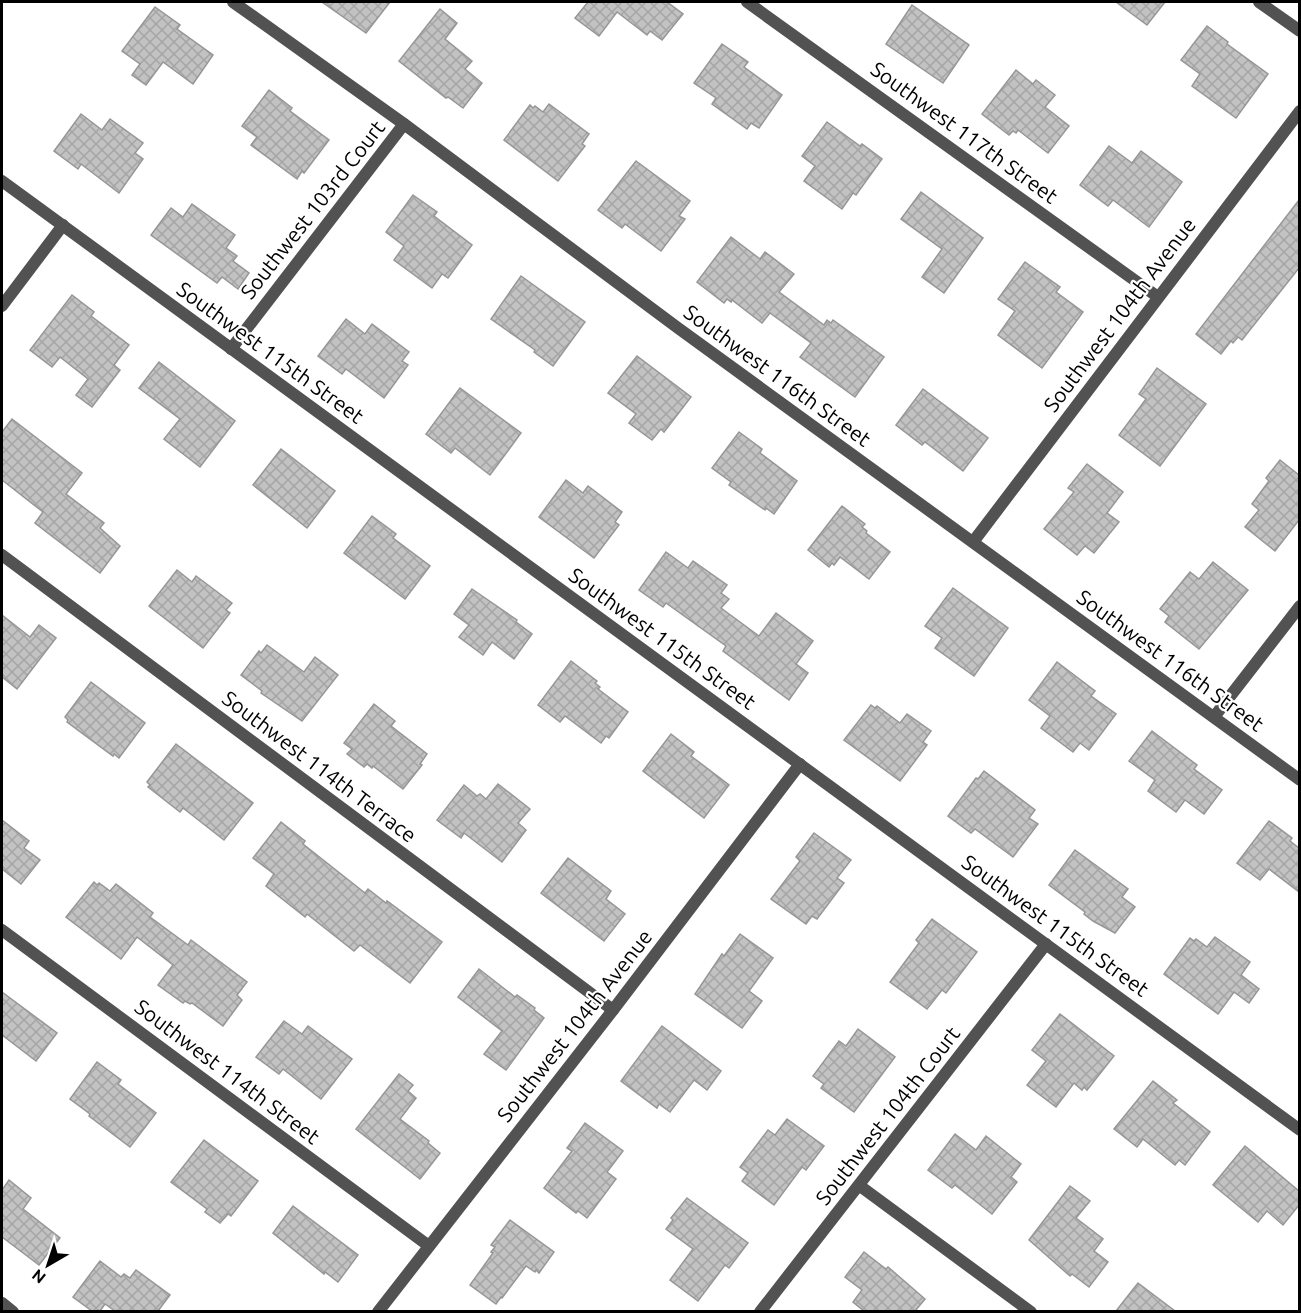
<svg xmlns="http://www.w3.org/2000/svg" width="1301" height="1313" viewBox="0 0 1301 1313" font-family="Ubuntu,sans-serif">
<defs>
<pattern id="building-cross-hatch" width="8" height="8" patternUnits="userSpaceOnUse" patternTransform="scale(1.5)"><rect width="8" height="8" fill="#c2c2c2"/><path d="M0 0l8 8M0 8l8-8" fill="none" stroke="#a5a5a5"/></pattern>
</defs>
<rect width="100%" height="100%" fill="#fff"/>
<g fill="url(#building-cross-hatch)" stroke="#969696" stroke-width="1.5">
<polygon points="322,2 390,2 366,33"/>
<polygon points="588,2 667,2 683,14 662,40 650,31 647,35 617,12 599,36 575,18"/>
<polygon points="1116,2 1165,2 1147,25"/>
<polygon points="912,5 969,45 943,83 886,44"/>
<polygon points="155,7 180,25 177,29 213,55 193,84 163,62 146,85 132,75 140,64 122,51"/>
<polygon points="440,9 457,23 445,39 472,61 465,69 482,83 463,108 448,97 446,98 399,61"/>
<polygon points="1207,26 1228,42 1227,44 1268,74 1236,118 1192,86 1200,74 1181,60"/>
<polygon points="722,44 748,62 744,67 782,95 759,128 751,123 747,129 712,104 716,98 694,83"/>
<polygon points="1016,70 1033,84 1036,80 1055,95 1045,107 1069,126 1048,153 1018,130 1016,133 1013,131 1009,135 982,114"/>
<polygon points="269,90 292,108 290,111 329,140 304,173 302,171 297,179 251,145 257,137 242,126"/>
<polygon points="549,104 589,134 582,144 585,146 558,181 504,140 530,105 533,108 535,106 543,112"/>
<polygon points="81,114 102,130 110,119 143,143 135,153 143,159 119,193 81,164 78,169 54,151"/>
<polygon points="827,122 860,146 862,144 882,159 856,195 853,193 842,209 804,181 815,166 802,156"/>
<polygon points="1109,146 1132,163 1141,151 1182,182 1149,227 1113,200 1108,206 1080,185"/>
<polygon points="636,161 690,201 679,216 685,219 661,251 625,224 622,228 598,210"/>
<polygon points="921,192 983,238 944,293 922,277 942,249 901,219"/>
<polygon points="413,195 437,212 434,216 472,245 448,278 442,274 432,288 394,260 404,246 386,232"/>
<polygon points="1299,200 1299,268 1242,340 1238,337 1233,343 1231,341 1221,354 1196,334"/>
<polygon points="192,204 235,235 226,248 237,256 233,261 249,273 238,289 222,277 217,283 151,235 171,208 183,217"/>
<polygon points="731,237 760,259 765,252 794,274 779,292 824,325 827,320 831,323 833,320 884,357 855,397 800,357 811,343 770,313 762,323 732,300 731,302 727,299 724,303 697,282"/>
<polygon points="1025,262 1060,287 1056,292 1083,312 1042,368 998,335 1015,311 998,299"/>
<polygon points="521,276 585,322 553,366 534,352 535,350 491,319"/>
<polygon points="72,295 94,312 91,316 129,345 114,365 120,370 92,407 76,395 88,379 60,357 52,367 30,350"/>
<polygon points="346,319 365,334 372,324 409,352 402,361 408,365 384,398 346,369 342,374 318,356"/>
<polygon points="637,356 691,397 664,432 661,429 652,440 629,423 636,414 608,393"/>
<polygon points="159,362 235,421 200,467 164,439 180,419 139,388"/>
<polygon points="1157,368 1206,404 1160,466 1119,435 1146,399 1139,394"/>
<polygon points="460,388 521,433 490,475 455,448 451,453 426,434"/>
<polygon points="923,389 988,438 963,471 925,442 922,445 896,425"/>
<polygon points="12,419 82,473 66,494 104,523 100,528 120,546 100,573 35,523 43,512 2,480 2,432"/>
<polygon points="739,432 762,449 760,453 797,481 774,514 766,508 765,510 729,485 731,482 712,468"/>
<polygon points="281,449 335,491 307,528 253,485"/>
<polygon points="1280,460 1299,475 1299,520 1275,551 1245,527 1259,510 1252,504 1269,481 1266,478"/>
<polygon points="1087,464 1123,492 1107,513 1119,522 1094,553 1085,546 1077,555 1044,529 1074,492 1068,488"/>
<polygon points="566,480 583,493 588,486 622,512 615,522 619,525 594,558 539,517"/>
<polygon points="842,506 865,524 862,527 867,531 866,533 890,552 869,579 840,557 834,565 832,563 829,567 808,550"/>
<polygon points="372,516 396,534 393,538 430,566 405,599 344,553"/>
<polygon points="666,552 688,568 693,561 727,585 721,593 729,599 721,608 759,636 776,613 813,641 796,664 808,673 789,700 723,651 726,646 666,603 663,607 639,590"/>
<polygon points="1213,562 1248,590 1199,649 1165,622 1169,616 1160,609 1190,572 1199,579"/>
<polygon points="177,570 192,582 196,576 232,603 226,610 230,613 203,648 149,606"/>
<polygon points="953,588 1008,628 974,676 935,648 942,638 925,626"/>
<polygon points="472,589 517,620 516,622 532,634 514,659 492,642 483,655 459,637 469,625 454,614"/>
<polygon points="2,615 30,637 39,625 56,638 17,689 2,677"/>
<polygon points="267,645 304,672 315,657 338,675 302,721 261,693 262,691 241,675 259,651 261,653"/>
<polygon points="571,661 597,681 595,683 600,687 598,689 628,712 609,738 606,736 601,743 565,716 560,722 538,705"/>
<polygon points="1057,662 1095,691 1091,696 1116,714 1089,750 1080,743 1073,752 1041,728 1050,716 1029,700"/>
<polygon points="91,682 145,723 119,758 114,754 113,756 67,722 68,720 65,717"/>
<polygon points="374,704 395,721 391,726 427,754 420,764 422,765 403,789 373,766 372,768 367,764 364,767 347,754 352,749 344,743"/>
<polygon points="871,705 875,708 877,706 900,723 907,714 931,731 923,742 927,745 900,781 844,740"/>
<polygon points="1152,731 1197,765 1194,769 1222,790 1204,814 1185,800 1176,812 1148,791 1155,780 1129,761"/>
<polygon points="671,734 694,752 691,756 729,785 704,818 643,771"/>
<polygon points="176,744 253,803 224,840 183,808 180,812 148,787 150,785 147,782"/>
<polygon points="984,771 1035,810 1029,818 1038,824 1013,857 975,829 971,833 948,816 976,778 978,779"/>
<polygon points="498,784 530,809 518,823 526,830 502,862 464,833 461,838 437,820 464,785 477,796 480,794 486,799"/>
<polygon points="2,820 29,841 24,848 40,860 21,884 2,869"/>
<polygon points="1269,821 1292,838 1290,841 1299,848 1299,892 1269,869 1260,880 1237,863"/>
<polygon points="281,822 305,841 303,844 365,893 368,889 386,903 387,901 442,942 410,983 360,945 354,951 307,914 305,917 266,886 274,874 253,858"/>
<polygon points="814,833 851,860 837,878 844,883 817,919 812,916 806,924 771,899 800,861 796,857"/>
<polygon points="1075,850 1128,889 1122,897 1135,907 1115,933 1093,921 1084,914 1085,912 1049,885"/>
<polygon points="568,858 611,891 606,899 625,914 604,941 541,893"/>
<polygon points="94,882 97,885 99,883 110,891 116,884 153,913 150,917 188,945 191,940 247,982 237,995 242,1000 223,1026 192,1003 190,1004 185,1001 183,1003 158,985 173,965 137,937 121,959 66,917"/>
<polygon points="932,919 977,952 946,993 942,990 927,1009 890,982 919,943 916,940"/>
<polygon points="740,934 773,958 749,991 762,1001 742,1028 695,994 722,954 724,956"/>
<polygon points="1215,937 1250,962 1241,975 1259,989 1249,1003 1234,992 1218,1014 1164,974 1190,938 1194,941 1196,939 1207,947"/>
<polygon points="479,969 515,997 517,995 535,1008 534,1010 544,1018 506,1070 484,1054 502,1031 458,997"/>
<polygon points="2,992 57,1033 36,1061 2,1035"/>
<polygon points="1060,1014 1114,1056 1087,1090 1084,1087 1082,1090 1074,1083 1056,1107 1027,1085 1046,1061 1032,1050"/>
<polygon points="284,1021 302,1034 308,1026 352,1059 321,1099 283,1069 279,1074 256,1057"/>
<polygon points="662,1026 721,1071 707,1090 694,1080 670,1112 659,1104 657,1108 621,1081"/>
<polygon points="858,1029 895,1057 854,1112 821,1088 824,1084 813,1076 839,1041 846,1046"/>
<polygon points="97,1062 121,1080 118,1084 156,1113 130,1147 89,1116 90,1114 70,1099"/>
<polygon points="399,1074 413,1085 408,1091 416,1098 400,1119 429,1141 428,1143 440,1153 420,1179 356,1129"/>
<polygon points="1153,1081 1177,1100 1173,1103 1210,1132 1185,1165 1179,1160 1175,1165 1143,1139 1137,1147 1114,1129"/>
<polygon points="787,1119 824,1146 806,1170 802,1167 774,1205 742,1181 748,1173 740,1167 768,1130 775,1135"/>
<polygon points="585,1123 623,1151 607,1172 616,1179 587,1218 578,1211 576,1213 544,1188 572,1151 567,1148"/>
<polygon points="955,1134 976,1150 986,1136 1021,1164 1011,1177 1017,1182 992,1214 955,1185 952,1188 928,1170"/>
<polygon points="204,1140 258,1181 231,1216 228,1214 220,1223 205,1212 207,1209 171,1182"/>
<polygon points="1245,1146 1299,1191 1299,1205 1283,1225 1267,1211 1258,1222 1213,1185"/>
<polygon points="9,1180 31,1198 23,1209 60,1238 39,1265 2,1237 2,1190"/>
<polygon points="1070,1186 1090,1201 1076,1218 1103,1239 1094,1251 1108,1262 1089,1287 1072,1274 1070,1276 1029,1240"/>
<polygon points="687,1198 748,1243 729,1268 725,1265 698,1301 670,1280 693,1249 666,1229 673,1220 671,1218"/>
<polygon points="293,1206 358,1255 338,1282 325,1272 324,1274 273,1233"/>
<polygon points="510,1220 554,1252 539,1273 536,1270 535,1272 526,1266 502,1298 501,1297 496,1304 470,1285 493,1253 491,1252 495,1247 491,1245"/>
<polygon points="864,1252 886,1269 888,1267 925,1299 915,1311 864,1311 853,1302 862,1290 845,1277"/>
<polygon points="100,1261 121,1277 124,1274 130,1278 136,1270 170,1295 158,1311 115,1311 105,1304 100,1311 92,1311 73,1297"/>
<polygon points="1138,1283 1175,1311 1116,1311"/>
</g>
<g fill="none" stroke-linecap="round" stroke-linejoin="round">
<g stroke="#525252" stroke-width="12">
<polyline points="233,2 404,124 678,328 1300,780"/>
<polyline points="747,2 1158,297"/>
<polyline points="1259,2 1300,31"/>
<polyline points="2,181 1300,1130"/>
<polyline points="2,306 63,225"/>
<polyline points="231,349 404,124"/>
<polyline points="973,542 1300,111"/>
<polyline points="2,555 613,1010"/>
<polyline points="1214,717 1300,606"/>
<polyline points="2,930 429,1246"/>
<polyline points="860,1186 1031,1312"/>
<polyline points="2,1303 13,1312"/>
<polyline points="378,1312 613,1010 800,764"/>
<polyline points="760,1312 1046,944"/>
</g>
</g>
<g text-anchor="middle" stroke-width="4.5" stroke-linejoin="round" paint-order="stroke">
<g font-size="21" fill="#000" stroke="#fff">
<text transform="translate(964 133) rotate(36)" y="7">Southwest 117th Street</text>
<text transform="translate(313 210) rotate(-52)" y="7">Southwest 103rd Court</text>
<text transform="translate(1120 315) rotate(-53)" y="7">Southwest 104th Avenue</text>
<text transform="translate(270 353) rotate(36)" y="7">Southwest 115th Street</text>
<text transform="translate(777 376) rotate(36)" y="7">Southwest 116th Street</text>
<text transform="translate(662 639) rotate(36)" y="7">Southwest 115th Street</text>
<text transform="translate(1170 661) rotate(36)" y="7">Southwest 116th Street</text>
<text transform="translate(319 767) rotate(37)" y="7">Southwest 114th Terrace</text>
<text transform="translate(1055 926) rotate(36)" y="7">Southwest 115th Street</text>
<text transform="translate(575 1026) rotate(-52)" y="7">Southwest 104th Avenue</text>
<text transform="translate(227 1072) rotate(37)" y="7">Southwest 114th Street</text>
<text transform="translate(888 1116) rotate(-52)" y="7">Southwest 104th Court</text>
</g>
</g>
<rect width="1301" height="1313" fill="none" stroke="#000000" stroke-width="6"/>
<g transform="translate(48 1265) rotate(219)" stroke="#ffffff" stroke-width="4.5" paint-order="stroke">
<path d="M0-4.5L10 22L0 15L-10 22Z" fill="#000000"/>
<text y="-9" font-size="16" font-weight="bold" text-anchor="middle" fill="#000000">N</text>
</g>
</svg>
